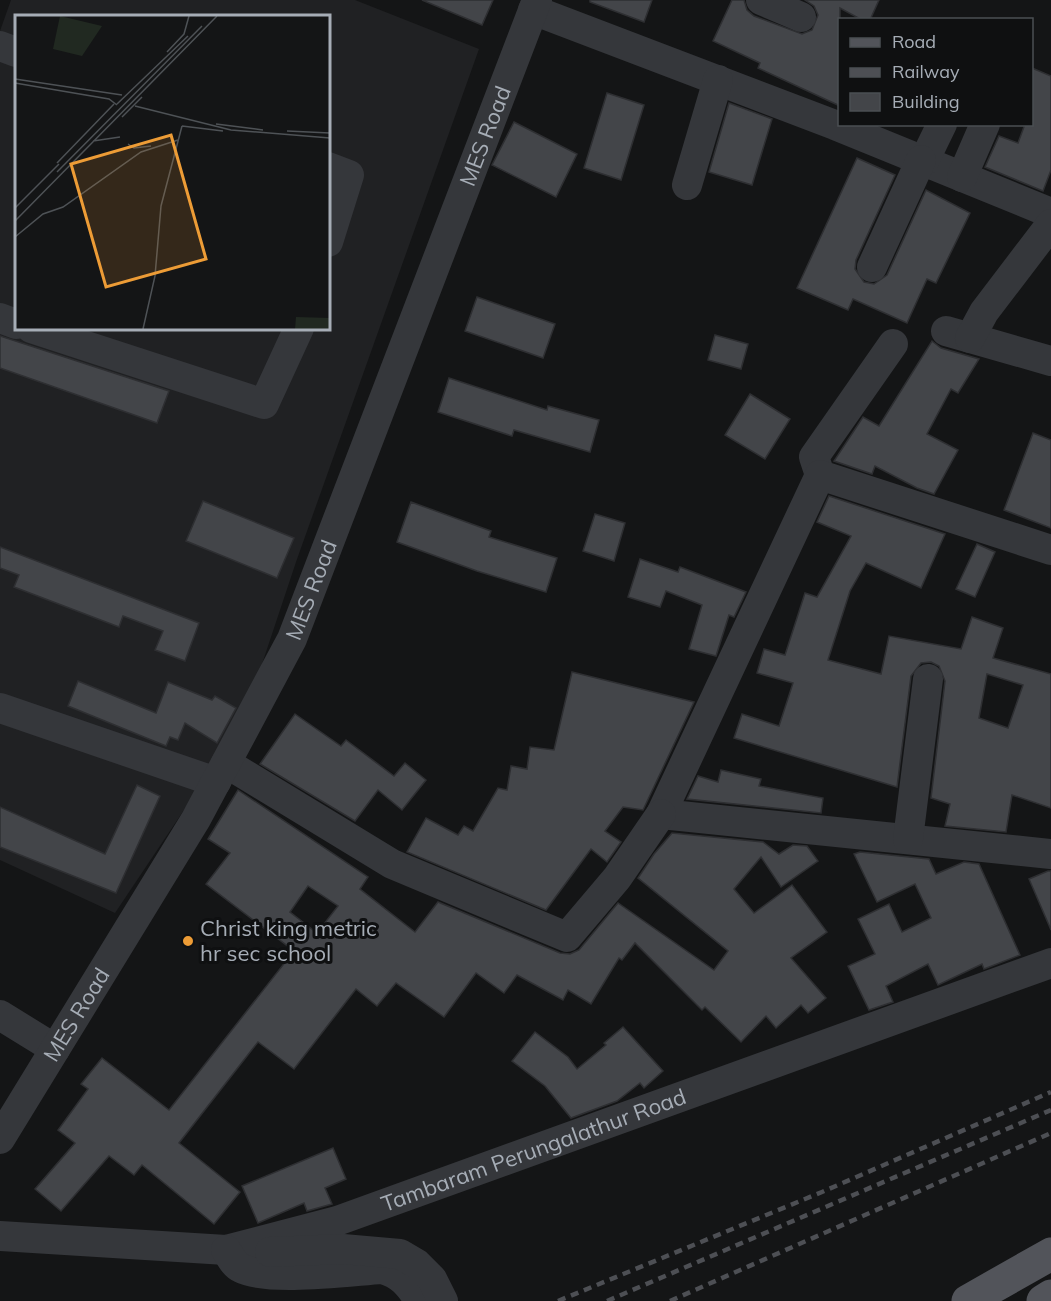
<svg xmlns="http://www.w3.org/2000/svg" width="1051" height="1301" viewBox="0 0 1051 1301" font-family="Mulish,sans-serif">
<rect width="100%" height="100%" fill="#141516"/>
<path fill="#202123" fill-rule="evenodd" d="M11,0H355L479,49L296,562L257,679L188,804L115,913L0,860V31ZM16,16H328V328H16Z"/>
<g fill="#434549" stroke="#2e2f32" stroke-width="1.5" fill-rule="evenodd">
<polygon points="422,0 493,0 482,25"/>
<polygon points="590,0 652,0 644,22 590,2"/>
<polygon points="732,0 744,0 747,10 754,16 802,34 812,30 818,15 814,6 805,0 879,0 870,20 862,20 840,8 840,106 758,68 760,63 713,41"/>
<polygon points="1032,68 1051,76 1051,170 1043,191 985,167 999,136 1018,143 1025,124 1032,124"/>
<polygon points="607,93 644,105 621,180 584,168"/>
<polygon points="729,103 772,119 752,185 709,172"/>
<polygon points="514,122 577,154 556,197 492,165"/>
<polygon points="857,158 895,175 856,260 855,269 864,282 874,284 887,275 926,190 970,213 936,283 927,279 907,323 853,299 848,310 797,288"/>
<polygon points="477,297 555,324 543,358 465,331"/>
<polygon points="715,335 748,344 741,369 708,360"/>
<polygon points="0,336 169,391 157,423 0,368"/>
<polygon points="932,341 941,348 979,359 958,393 951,389 927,434 958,450 934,494 917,488 875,466 872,474 834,461 863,417 879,426"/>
<polygon points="449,378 547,410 548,406 599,420 590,452 514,430 512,436 438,412"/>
<polygon points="750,394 790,419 765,459 725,435"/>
<polygon points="1033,433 1051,440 1051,528 1004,510"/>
<path d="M829,496L945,534L921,588L866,563L850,591L828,660L881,674L889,636L961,649L972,617L1003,628L993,658L1051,674V808L1012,795L1006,832L945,826L950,804L931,798L945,681L939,666L931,662L921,663L911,676L897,787L734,738L742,714L779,726L793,683L757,673L764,649L785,655L805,593L817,597L851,536L817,522ZM987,674L1023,685L1008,728L979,718Z"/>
<polygon points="203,501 294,538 277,578 186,541"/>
<polygon points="411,502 491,531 489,537 557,558 546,592 477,571 397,542"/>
<polygon points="595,514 625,523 614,561 583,551"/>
<polygon points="977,544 995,552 975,597 956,589"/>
<polygon points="0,547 199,623 185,661 155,650 163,631 123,616 119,627 14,587 19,575 0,568"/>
<polygon points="640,559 678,572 680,567 746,592 734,617 729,615 716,656 689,649 702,605 666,591 660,607 628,597"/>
<polygon points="572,672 694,702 643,810 623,807 605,831 621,842 607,862 591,849 546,910 407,852 426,818 458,835 464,826 473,831 498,788 507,790 511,766 527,769 530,747 554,750"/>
<polygon points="78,681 156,713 168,682 212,700 215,696 236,708 217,743 185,723 178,740 170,737 166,746 68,706"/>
<polygon points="295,714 341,746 346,740 394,776 405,763 426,780 402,810 378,790 355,821 260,764"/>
<polygon points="721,770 761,779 759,786 823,798 821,813 687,799 698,776 718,782"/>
<polygon points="137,785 160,796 116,893 0,847 0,807 105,854"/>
<path d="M238,790L368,877L360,889L415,932L438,902L560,953L570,954L579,950L618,903L714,970L728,951L638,878L654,854L672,833L763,842L779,854L793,845L807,846L818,861L781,887L761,857L734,889L754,913L792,885L827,932L791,958L826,998L808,1013L801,1005L776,1028L766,1016L741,1042L705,1007L702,1010L635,943L622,960L619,958L591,1004L568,990L563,1000L517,975L504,993L476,973L444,1017L396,983L377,1006L356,989L294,1069L258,1042L179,1143L240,1192L214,1224L142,1165L134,1175L109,1156L61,1211L35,1189L75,1143L58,1130L88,1089L81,1084L102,1058L169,1110L294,951L206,884L230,853L208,839ZM308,886L338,906L317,933L290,912Z"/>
<polygon points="860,852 929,859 936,874 964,862 979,864 1020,955 984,969 982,964 938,985 928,964 886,986 893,1002 869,1010 848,966 875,954 858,919 889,904 902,932 931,918 915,884 877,902 854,854"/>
<polygon points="1048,871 1051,871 1051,930 1029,879"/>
<polygon points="623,1027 663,1071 644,1088 640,1083 617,1101 571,1118 545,1086 512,1061 535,1032 568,1057 577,1069 606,1045 604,1043"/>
<polygon points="333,1148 346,1179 325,1188 332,1204 307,1211 304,1203 258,1223 242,1186"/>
</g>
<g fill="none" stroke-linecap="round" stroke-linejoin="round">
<g stroke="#35373b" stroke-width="30">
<polyline points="761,0 801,17"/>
<polyline points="533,10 835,125 1051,213"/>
<polyline points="0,46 16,52"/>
<polyline points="924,161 942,124"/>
<polyline points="328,167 349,175 328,242"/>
<polyline points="962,177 985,124"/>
<polyline points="687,185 718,80"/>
<polyline points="872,267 921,160"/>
<polyline points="0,318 16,324"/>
<polyline points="31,328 264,404 299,328"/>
<polyline points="946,331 1051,361"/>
<polyline points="970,338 984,312 1051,224"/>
<polyline points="820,475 814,457 893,344"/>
<polyline points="1051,550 820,475 661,814 1051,854"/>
<polyline points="0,708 216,782"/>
<polyline points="226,763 392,864 567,937 617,878 661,814"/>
<polyline points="908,839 928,679"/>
<polyline points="0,1015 55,1049"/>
<path id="s1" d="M0,1139L196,819L292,639L537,0"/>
<path id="s2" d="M0,1236L226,1250L337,1221L1051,963"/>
<path d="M226,1250C230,1256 234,1265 241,1268C267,1282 350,1271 382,1269C401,1274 409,1285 420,1301"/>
<polyline points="270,1252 343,1249 400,1254 417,1264 432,1279 443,1301"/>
</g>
<g stroke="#52545a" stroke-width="33">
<polyline points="968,1301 1051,1254"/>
<polyline points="1043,1301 1051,1296"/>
</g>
<g stroke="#4d4f54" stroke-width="4.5" stroke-dasharray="8 6" stroke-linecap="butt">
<polyline points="558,1301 822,1192 1051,1092"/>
<polyline points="607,1301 1051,1110"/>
<polyline points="670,1301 1051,1133"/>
</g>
</g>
<circle fill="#ed9c36" stroke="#0f1011" stroke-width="2" cx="188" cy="941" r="6"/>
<g text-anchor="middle" stroke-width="6" stroke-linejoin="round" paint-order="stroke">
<g font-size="22" fill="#a6adb6" stroke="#0f1011">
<text dy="8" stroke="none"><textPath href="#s1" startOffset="1118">MES Road</textPath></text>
<text dy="8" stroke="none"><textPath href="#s1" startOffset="632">MES Road</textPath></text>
<text dy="8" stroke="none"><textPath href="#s1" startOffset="146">MES Road</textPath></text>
<text dy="8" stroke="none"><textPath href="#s2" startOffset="550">Tambaram Perungalathur Road</textPath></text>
</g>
<g font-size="22" fill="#a6adb6" stroke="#0f1011" text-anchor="start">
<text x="200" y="936">Christ king metric<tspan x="200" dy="25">hr sec school</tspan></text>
</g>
</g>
<g transform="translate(15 15)">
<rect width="315" height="315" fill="#141516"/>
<path d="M45,1L87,11L67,41L38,34Z" fill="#212921"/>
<path d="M281,302L315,303V314H280Z" fill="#212921"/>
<path fill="none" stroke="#4e5256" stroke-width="1.5" d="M152,37L169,19L174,1M0,64L107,80M0,68L94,84L102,90M102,89L173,21M120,91L216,115L315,123M107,102L127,82M201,109L248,115M167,111L208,116M272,116L315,118M78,126L105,122M113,129L119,133L136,131M42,148L99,89M42,157L187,11M0,193L44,149M0,206L202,1M0,222L28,199L48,192L126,137L163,125M128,314L140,261L146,191L167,111"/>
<path fill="#ed9c36" fill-opacity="0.15" stroke="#ed9c36" stroke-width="3" d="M156,120L191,244L91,272L56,149Z"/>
<rect width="315" height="315" fill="none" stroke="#a6adb6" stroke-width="3"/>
</g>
<rect x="838" y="18" width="195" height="108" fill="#0f1011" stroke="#4b4f53" stroke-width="1.5"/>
<rect x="850" y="38" width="30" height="9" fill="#52545a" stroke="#4b4f53" stroke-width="1.5"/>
<text x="892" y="48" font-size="18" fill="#a6adb6">Road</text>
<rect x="850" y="68" width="30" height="9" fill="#4d4f54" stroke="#4b4f53" stroke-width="1.5"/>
<text x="892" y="78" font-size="18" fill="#a6adb6">Railway</text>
<rect x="850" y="93" width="30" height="18" fill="#434549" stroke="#4b4f53" stroke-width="1.5"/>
<text x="892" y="108" font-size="18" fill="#a6adb6">Building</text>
</svg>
